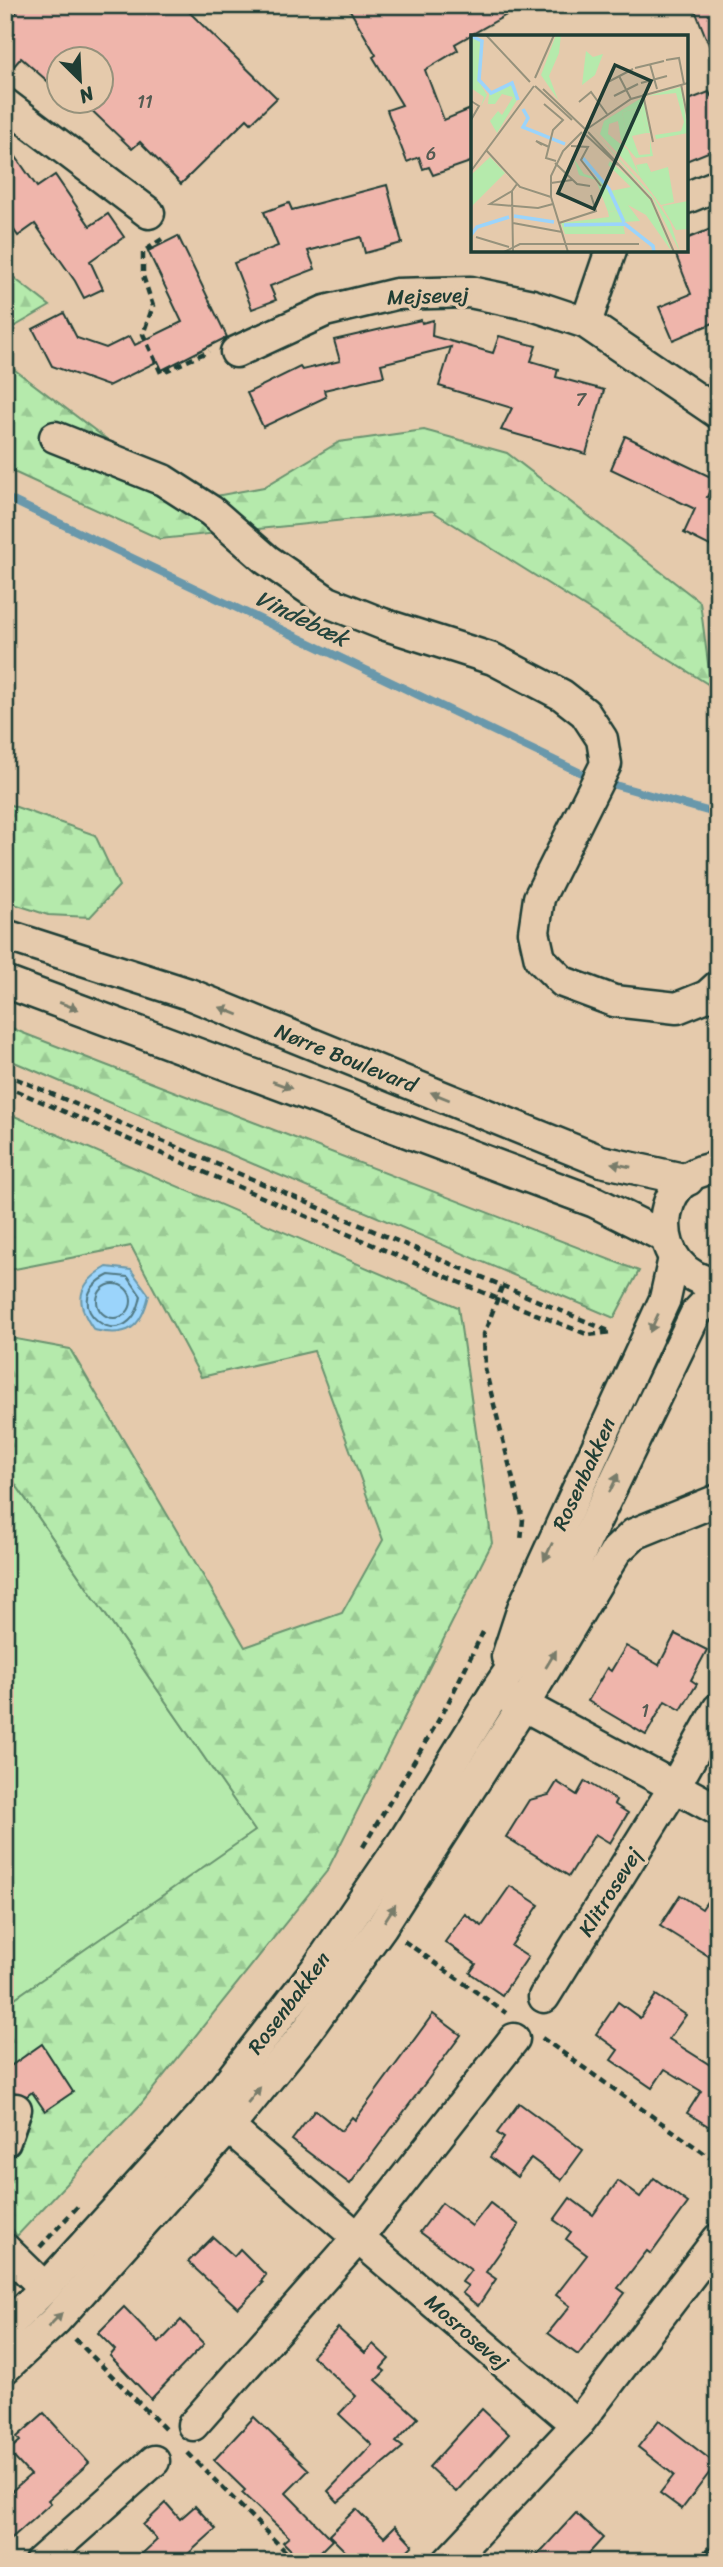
<svg xmlns="http://www.w3.org/2000/svg" width="723" height="2567" viewBox="0 0 723 2567" font-family="Sriracha,sans-serif">
<defs>
<pattern id="forest-firs" width="22" height="20" patternUnits="userSpaceOnUse" patternTransform="scale(1.75)"><rect width="22" height="20" fill="#b5eaac"/><path d="M5 1l3.5 6h-7zM16 11l3.5 6h-7z" fill="#9bca95"/></pattern>
</defs>
<rect width="100%" height="100%" fill="#e5caac"/>
<filter id="ink" filterUnits="userSpaceOnUse"><feTurbulence type="fractalNoise" baseFrequency=".0143" numOctaves="2"/><feDisplacementMap in="SourceGraphic" scale="14" xChannelSelector="R" yChannelSelector="G"/><feConvolveMatrix kernelMatrix="1 2 1 2 8 2 1 2 1" color-interpolation-filters="sRGB"/></filter>
<g filter="url(#ink)">
<polygon fill="#b5eaac" stroke="#6a9470" stroke-width="2" points="5,1469 256,1832 5,2005"/>
<g fill="url(#forest-firs)" stroke="#6a9470" stroke-width="2">
<polygon points="5,271 50,306 5,332"/>
<polygon points="5,361 7,364 109,441 123,473 184,502 264,487 339,442 424,430 507,453 700,602 711,686 432,511 160,539 5,468"/>
<polygon points="5,803 95,835 119,886 90,917 48,915 5,901"/>
<polygon points="5,1025 23,1033 639,1271 614,1318 5,1058"/>
<polygon points="5,1112 458,1307 492,1543 327,1871 141,2104 17,2236 5,2219 5,2005 255,1831 5,1469 5,1337 70,1349 245,1647 342,1613 383,1540 314,1351 201,1377 131,1246 5,1271"/>
</g>
<path fill="#9bd4fb" stroke="#6998ab" stroke-width="2" d="M107,1267L131,1270L149,1295C141,1328 128,1338 94,1330C74,1302 77,1284 107,1267Z"/>
<g fill="none" stroke-linecap="round" stroke-linejoin="round">
<g stroke="#517984" stroke-width="2">
<path d="M109,1275L128,1277L141,1296C128,1364 51,1303 109,1275Z"/>
<circle cx="114" cy="1301" r="17"/>
</g>
<g stroke="#6998ab" stroke-width="8">
<polyline points="5,497 583,774"/>
<polyline points="615,785 718,814"/>
</g>
</g>
<g fill="#efb5ab" stroke="#1f3d34" stroke-width="2">
<polygon points="23,5 182,5 277,98 251,123 247,119 181,184 140,142 132,149 83,102 102,102 102,60 60,60 60,92 21,58 5,76 5,24"/>
<polygon points="347,5 524,5 455,44 458,50 425,70 444,120 473,108 473,161 433,175 429,167 423,169 419,157 407,162 387,110 402,105 373,57 376,55"/>
<polygon points="693,5 718,5 718,65 717,65"/>
<polygon points="709,92 711,96 718,93 718,148 686,161 686,101"/>
<polygon points="5,141 37,187 55,175 90,226 108,214 124,237 90,261 103,289 84,298 75,281 35,224 18,236 5,217"/>
<polygon points="387,185 402,243 365,253 361,237 308,251 315,269 270,286 276,300 252,309 234,263 278,246 264,212 289,203 292,210"/>
<polygon points="718,226 718,321 673,340 659,307 691,294 674,250 686,250 686,239"/>
<polygon points="178,236 227,337 162,370 158,361 108,386 52,366 33,329 64,313 77,338 106,348 130,336 135,345 182,322 148,251"/>
<polygon points="421,320 422,323 433,320 432,336 493,353 499,336 536,346 531,361 558,369 556,377 604,390 586,454 501,430 512,408 439,386 451,347 381,364 384,376 324,390 326,397 263,427 247,393 300,367 302,370 340,361 334,340"/>
<polygon points="625,436 715,479 707,497 718,498 718,550 684,533 695,509 611,469"/>
<polygon points="675,1634 707,1650 691,1680 697,1684 681,1710 665,1701 646,1735 588,1701 607,1668 611,1671 626,1646 659,1665"/>
<polygon points="585,1781 616,1800 614,1804 628,1813 610,1843 595,1834 569,1876 506,1837 529,1800 549,1795 557,1782 577,1795"/>
<polygon points="718,1885 718,1945 710,1957 660,1926 680,1895 702,1909"/>
<polygon points="510,1886 539,1905 511,1946 528,1957 502,1995 470,1973 476,1964 445,1942 465,1914 482,1926"/>
<polygon points="656,1995 686,2015 669,2039 715,2068 718,2063 718,2132 687,2113 701,2091 665,2069 652,2088 611,2060 618,2050 596,2034 618,2002 640,2018"/>
<polygon points="433,2014 461,2035 350,2184 292,2140 315,2110 341,2131 352,2117 355,2120"/>
<polygon points="42,2044 73,2092 45,2111 32,2092 27,2096 13,2092 5,2095 5,2070"/>
<polygon points="519,2103 583,2150 561,2180 531,2158 517,2177 490,2157 504,2138 497,2133"/>
<polygon points="654,2178 688,2203 651,2254 647,2251 618,2288 625,2293 578,2355 548,2333 570,2306 556,2295 587,2255 566,2239 571,2232 554,2220 570,2198 593,2215 618,2181 640,2197"/>
<polygon points="442,2203 472,2226 490,2203 519,2225 486,2272 496,2279 478,2306 462,2293 468,2286 462,2282 471,2270 420,2232"/>
<polygon points="213,2237 234,2256 240,2249 266,2275 261,2281 263,2283 238,2308 188,2262"/>
<polygon points="124,2307 159,2343 181,2320 204,2344 151,2399 110,2356 115,2350 98,2333"/>
<polygon points="338,2328 365,2353 373,2344 389,2359 381,2368 385,2371 376,2380 418,2418 396,2442 403,2447 338,2502 328,2491 372,2445 339,2414 356,2396 312,2356"/>
<polygon points="482,2409 509,2434 456,2492 429,2467"/>
<polygon points="44,2413 89,2463 48,2500 51,2503 5,2544 5,2497 30,2475 8,2451 20,2441 17,2437"/>
<polygon points="254,2417 309,2470 286,2493 332,2540 310,2562 303,2562 283,2542 289,2537 242,2493 245,2490 214,2460"/>
<polygon points="659,2420 716,2464 682,2509 660,2493 674,2475 638,2447"/>
<polygon points="166,2503 180,2519 195,2506 216,2529 179,2562 133,2562 157,2540 143,2525"/>
<polygon points="356,2509 384,2537 395,2526 413,2545 396,2562 356,2562 329,2535"/>
<polygon points="576,2513 603,2538 581,2562 531,2562"/>
</g>
<g fill="none" stroke-linecap="round" stroke-linejoin="round">
<defs>
<g id="minor">
<polyline points="5,104 149,213"/>
<polyline points="686,198 718,185"/>
<polyline points="586,323 611,250"/>
<polyline points="236,352 325,311 396,294 470,292 532,305 586,323 718,413"/>
<polyline points="55,437 163,480 211,511 267,560 328,602 383,624 493,659 562,695 585,713 602,739 606,764 539,898 534,932 540,959 563,982 614,1001 677,1008 707,996 718,986"/>
<polyline points="5,935 189,994 601,1161 688,1180"/>
<polyline points="5,982 595,1202 665,1237"/>
<path d="M718,1168C651,1171 644,1273 718,1284"/>
<polyline points="507,1657 523,1608 665,1299 674,1258"/>
<polyline points="506,1696 718,1810"/>
<polyline points="544,1997 675,1786 718,1709"/>
<polyline points="213,2114 577,2425"/>
<polyline points="5,2141 16,2109"/>
<polyline points="5,2249 45,2288"/>
<polyline points="5,2328 45,2288 207,2110 317,1968 405,1839 496,1691 555,1605 696,1313 718,1290"/>
<polyline points="5,2368 56,2320 228,2128 306,2032 382,1926 523,1706 616,1551 634,1534 718,1500"/>
<polyline points="193,2425 358,2238 514,2039"/>
<polyline points="40,2562 154,2461"/>
<polyline points="448,2562 577,2425 718,2239"/>
</g>
</defs>
<use href="#minor" stroke="#1f3d34" stroke-width="35"/>
<g stroke="#1f3d34" stroke-width="4.5" stroke-dasharray="7 5" stroke-linecap="butt">
<polyline points="162,239 143,252 143,276 153,306 143,334 161,373 209,351"/>
<polyline points="5,1074 611,1332"/>
<polyline points="5,1086 498,1299 589,1335 611,1332"/>
<polyline points="502,1287 484,1334 485,1369 523,1519 521,1541"/>
<polyline points="363,1847 444,1711 483,1632"/>
<polyline points="404,1941 506,2013"/>
<polyline points="542,2038 718,2163"/>
<polyline points="40,2247 80,2204"/>
<polyline points="75,2339 165,2429"/>
<polyline points="188,2453 296,2562"/>
<polyline points="697,2562 718,2537"/>
</g>
<use href="#minor" stroke="#e5caac" stroke-width="30"/>
</g>
<defs><path id="oneway-solid" d="M-6-.8H1V-3.2L6.5 0L1 3.2V.8H-6Z" transform="scale(1.75)"/></defs>
<g fill="#787c6a">
<use href="#oneway-solid" transform="translate(69 1006) rotate(20)"/>
<use href="#oneway-solid" transform="translate(229 1011) rotate(-158)"/>
<use href="#oneway-solid" transform="translate(282 1085) rotate(20)"/>
<use href="#oneway-solid" transform="translate(440 1096) rotate(-158)"/>
<use href="#oneway-solid" transform="translate(621 1165) rotate(-168)"/>
<use href="#oneway-solid" transform="translate(654 1323) rotate(115)"/>
<use href="#oneway-solid" transform="translate(614 1483) rotate(-64)"/>
<use href="#oneway-solid" transform="translate(548 1552) rotate(115)"/>
<use href="#oneway-solid" transform="translate(551 1659) rotate(-59)"/>
<use href="#oneway-solid" transform="translate(390 1913) rotate(-57)"/>
<use href="#oneway-solid" transform="translate(254 2095) rotate(-51)"/>
<use href="#oneway-solid" transform="translate(55 2320) rotate(-45)"/>
</g>
</g>
<g text-anchor="middle" stroke-width="7" stroke-linejoin="round" paint-order="stroke">
<g font-size="18" fill="#535b52">
<text x="145" y="108">11</text>
<text x="431" y="160">6</text>
<text x="581" y="406">7</text>
<text x="645" y="1717">1</text>
</g>
<g font-size="21" fill="#1f3d34" stroke="#e5caac">
<text transform="translate(428 296) rotate(-2)" y="7">Mejsevej</text>
<text transform="translate(346 1058) rotate(22)" y="7">Nørre Boulevard</text>
<text transform="translate(584 1474) rotate(-65)" y="7">Rosenbakken</text>
<text transform="translate(610 1892) rotate(-58)" y="7">Klitrosevej</text>
<text transform="translate(289 2003) rotate(-53)" y="7">Rosenbakken</text>
<text transform="translate(467 2332) rotate(41)" y="7">Mosrosevej</text>
</g>
<g font-size="23" font-style="italic" fill="#25453e" stroke="#e5caac">
<text transform="translate(302 618) rotate(26)" y="8">Vindebæk</text>
</g>
</g>
<g transform="translate(471 35)">
<rect width="217" height="217" fill="#e5caac"/>
<path d="M170,73L175,98L156,102L151,77ZM176,128L180,137L197,132L203,167L190,170L169,142L165,130ZM217,166V194L205,195L191,171Z" fill="#b5eaac"/>
<path d="M85,0H90L88,18L78,41L87,65L70,40ZM0,2L10,7L7,45L16,60L10,71L13,62L0,53ZM115,16L122,22L132,19L124,40L111,50ZM40,47L46,65L26,98L19,86L27,76L31,80L42,62L31,59L24,69H17L18,59ZM210,52L217,98L185,104L184,100L210,96L213,87L205,58L176,61ZM172,62L179,98H175L170,73L151,77L156,101H161L168,120L179,119V105L182,121L165,123L150,105L147,86L138,89L137,99L157,115L169,142L129,99L133,86ZM122,95L181,160L199,187L209,217L182,164ZM19,122L34,138L0,172V140ZM103,124L113,139L127,143L139,156L160,152L137,130L139,126L163,147L180,166L201,217L175,180L157,170L169,186L152,187L149,175L137,177L125,145L108,140Z" fill="#b5eaac"/>
<path d="M149,175L154,199H94L90,188L138,182L137,177Z" fill="#b5eaac"/>
<path fill="none" stroke="#9bd4fb" stroke-width="3.5" d="M0,1L11,6L8,45L20,58L41,48L47,65M52,74L57,83L52,92L94,109M112,123L138,154L153,187M43,181L83,187M93,190L154,189L182,211L183,217M0,200L6,192L38,182"/>
<path fill="none" stroke="#96927c" stroke-width="2" d="M15,0L59,47M195,25L208,23L213,49M179,29L186,54M164,33L193,26M148,41L160,64M64,43L83,0M135,48L162,34M170,48L196,41M210,49L217,85M64,51L101,85M72,54L114,94M172,59L182,107M143,61L167,49M0,66L8,71L0,85M108,67L120,57L136,79M73,69L92,85L82,95L75,123L85,126M116,94L160,64L217,48M117,97L180,164L203,217M115,100L147,130M71,110L65,106L78,112M100,111L117,112L110,125L130,151M15,115L49,152L80,162M84,128L106,149L119,151M0,136L63,51M80,148L101,145M41,156L19,169L67,173L82,169M42,188L91,197M88,188L125,176L120,160M5,202L38,212M33,217L49,209H168M42,217L41,156L46,149M97,217L80,162V141L92,116L111,97"/>
<path fill="#1f3d34" fill-opacity="0.15" stroke="#1f3d34" stroke-width="3.5" d="M144,30L180,46L123,174L87,158Z"/>
<rect width="217" height="217" fill="none" stroke="#1f3d34" stroke-width="3.5"/>
</g>
<rect width="723" height="2567" fill="none" stroke="#e5caac" stroke-width="28"/>
<rect x="14" y="14" width="695" height="2539" fill="none" stroke="#1f3d34" stroke-width="2.5" filter="url(#ink)"/>
<g transform="translate(80 80) rotate(156)"><circle r="33" fill="#e5caac" stroke="#96927c" stroke-width="2"/>
<path d="M0-5L12 26L0 18L-12 26Z" fill="#1f3d34"/>
<text y="-10" font-size="19" font-weight="bold" text-anchor="middle" fill="#1f3d34">N</text>
</g>
</svg>
